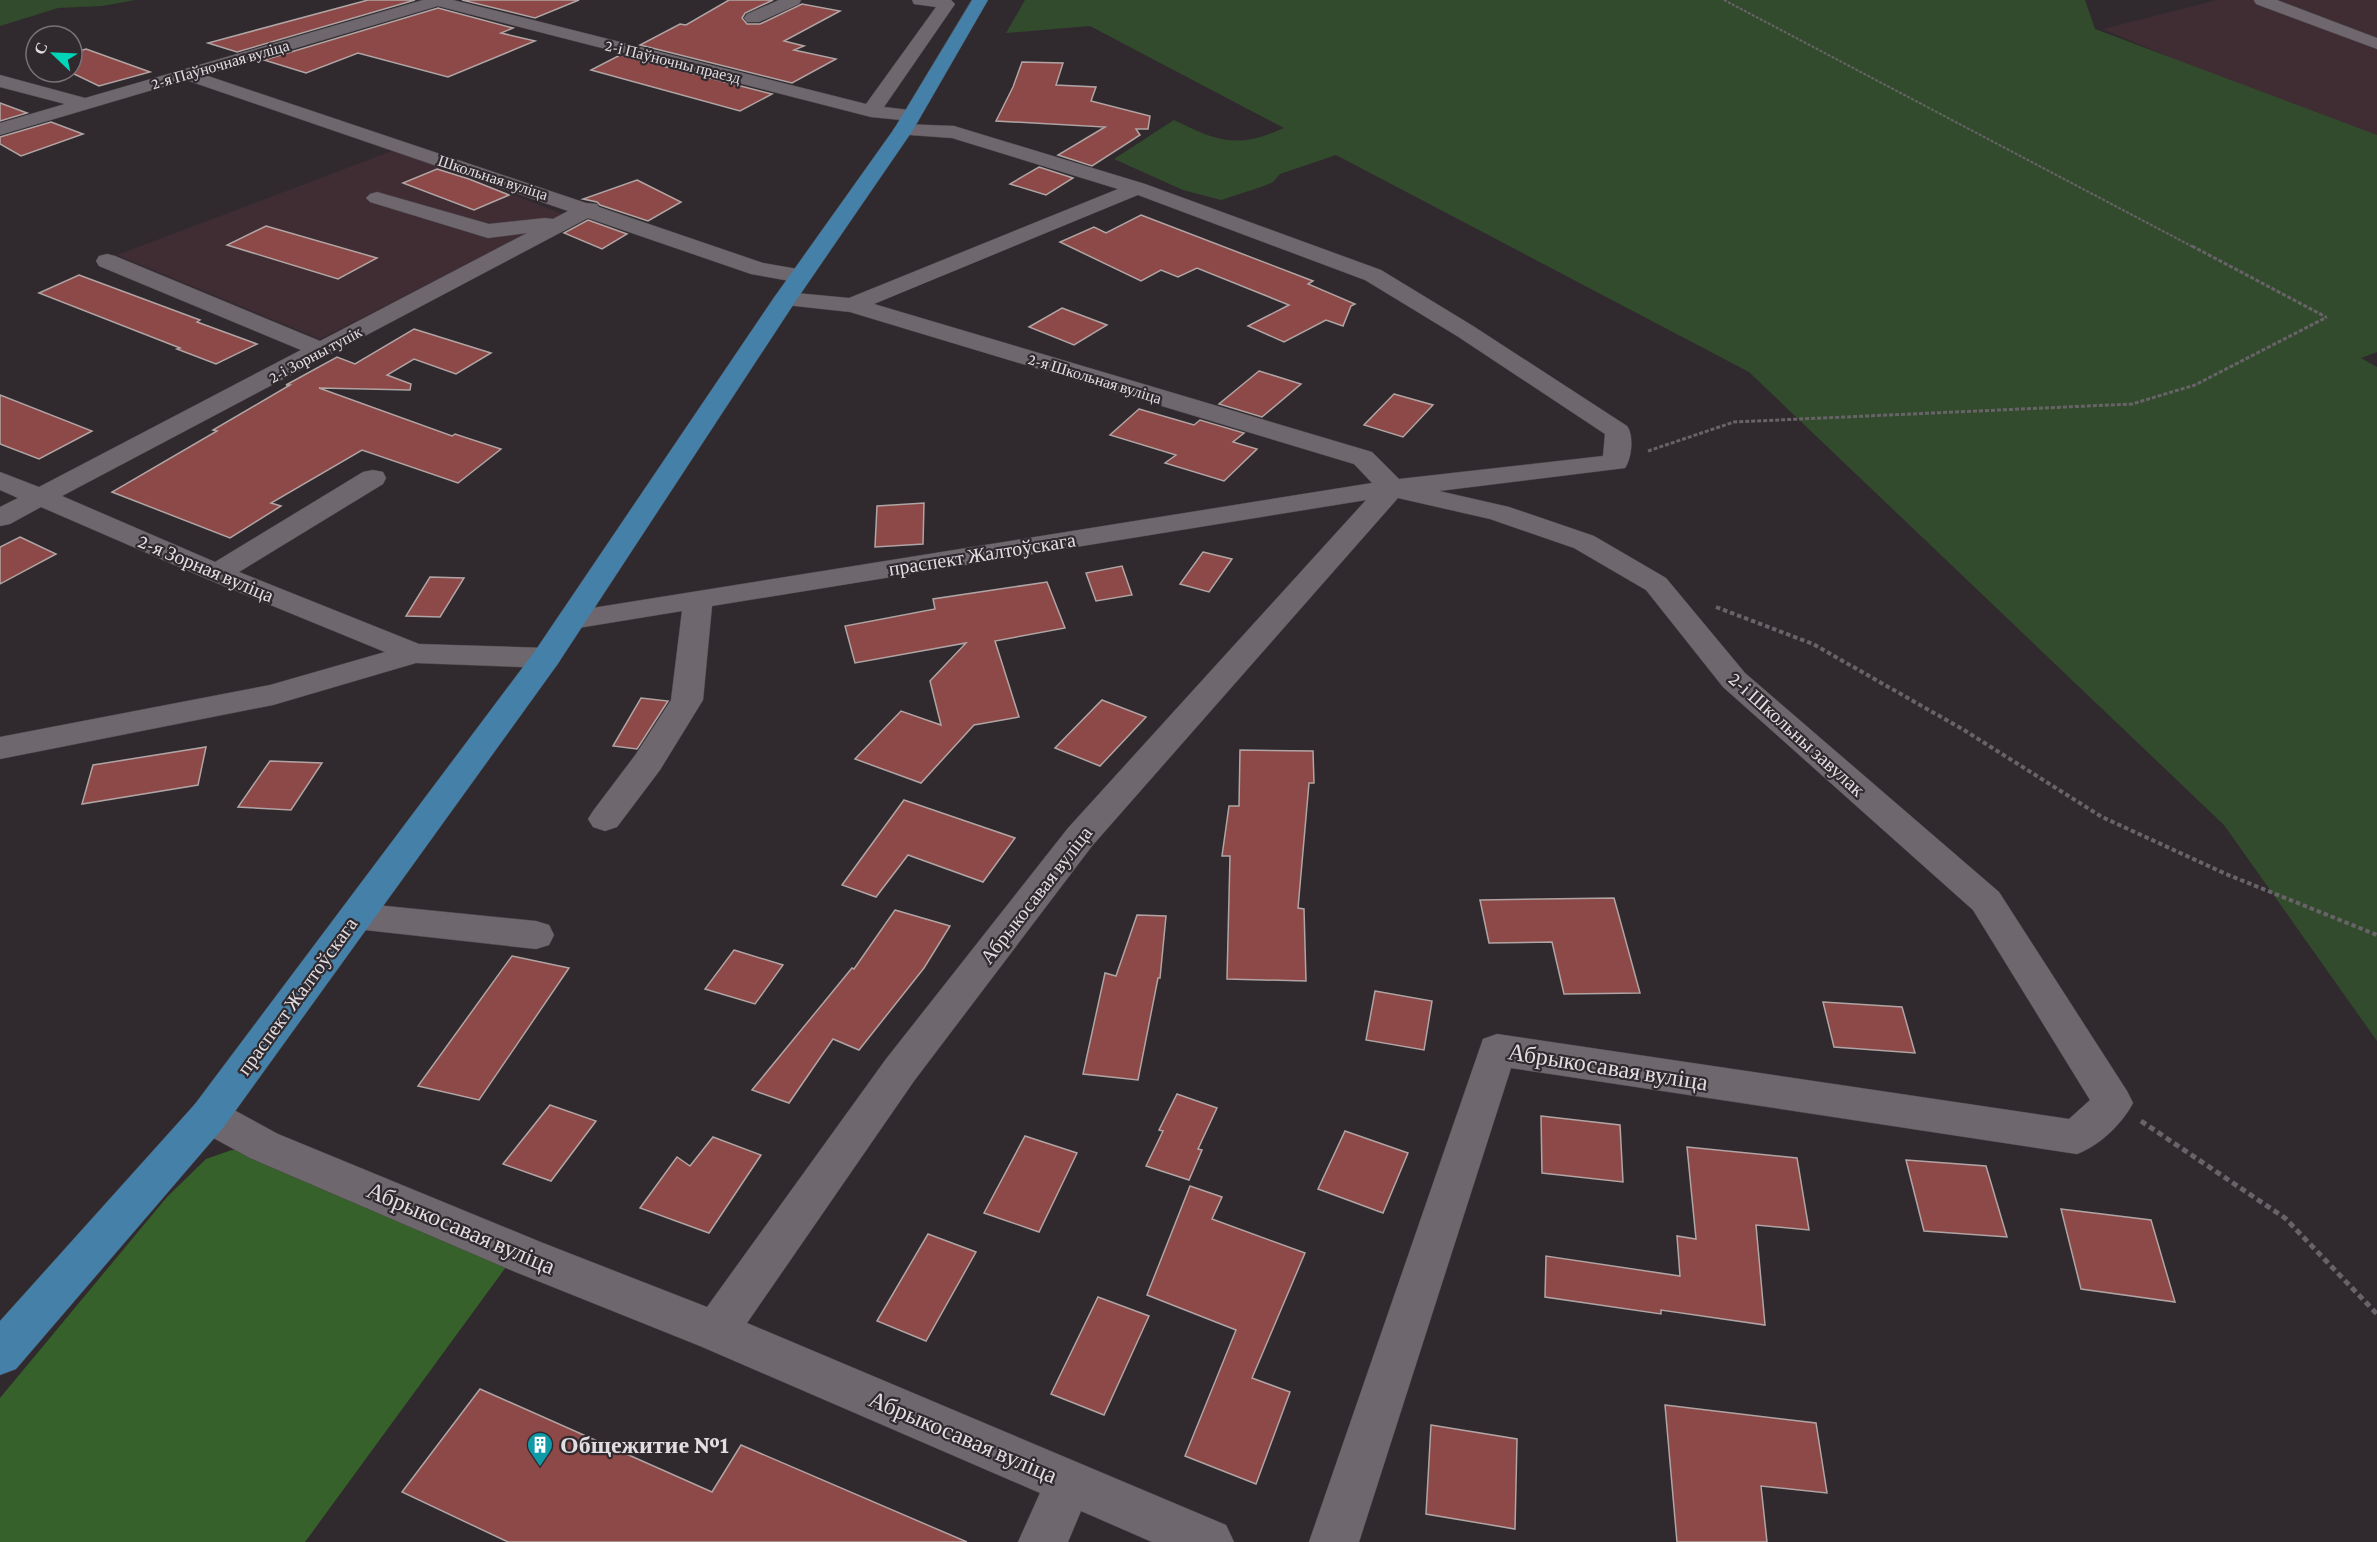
<svg xmlns="http://www.w3.org/2000/svg" width="2377" height="1542" viewBox="0 0 2377 1542" font-family="'Crimson Pro',serif">
<rect width="100%" height="100%" fill="#302a2f"/>
<g fill="#402d33">
<polygon points="2217,0 2377,0 2377,144 2103,29"/>
<polygon points="397,149 565,215 320,339 117,255"/>
</g>
<g fill="#334b2d">
<polygon points="0,0 135,0 102,6 58,8 0,26"/>
<path d="M1025,0H2085L2095,29L2377,135V352L2361,358L2377,367V1041L2224,825L1749,372L1336,155L1280,174L1273,182L1261,187L1221,200L1183,190L1114,159L1174,120C1219,142 1237,149 1284,128L1090,26L1006,33Z"/>
</g>
<polygon fill="#37612b" points="232,1150 248,1150 506,1267 305,1542 0,1542 0,1398 167,1197 206,1159"/>
<g fill="#8d4848" stroke="#b0a5a4" stroke-width="1.5">
<polygon points="368,0 415,0 237,52 208,43"/>
<polygon points="462,0 579,0 535,18"/>
<polygon points="729,0 773,0 745,13 742,18 747,24 760,24 802,4 840,11 784,41 804,46 794,50 836,59 792,83 640,45 680,24 686,25"/>
<polygon points="438,8 513,28 501,33 535,41 448,77 358,53 306,73 264,60"/>
<polygon points="86,49 150,72 99,86 72,73 72,53"/>
<polygon points="620,55 772,94 740,111 591,70"/>
<polygon points="1022,62 1063,63 1056,85 1096,87 1091,101 1150,116 1148,129 1136,129 1140,135 1092,166 1058,155 1105,127 996,121 1013,87"/>
<polygon points="0,103 27,113 0,121"/>
<polygon points="51,122 83,134 21,156 0,144 0,137"/>
<polygon points="1039,167 1073,178 1046,195 1010,184"/>
<polygon points="437,169 469,179 509,195 474,210 403,183"/>
<polygon points="637,180 681,202 648,221 600,205 597,202 583,199"/>
<polygon points="1141,215 1313,281 1308,284 1355,304 1351,306 1343,326 1326,320 1284,342 1248,326 1289,305 1197,268 1178,277 1161,270 1141,281 1060,242 1094,227 1106,233"/>
<polygon points="588,220 627,234 602,249 564,233"/>
<polygon points="266,226 377,258 338,279 227,245"/>
<polygon points="79,275 200,320 197,322 257,344 216,364 177,349 180,348 39,293"/>
<polygon points="1062,308 1107,325 1074,345 1029,327"/>
<polygon points="414,329 491,353 456,374 414,359 387,375 411,384 410,390 319,388 452,436 455,434 501,449 458,483 362,450 271,503 281,506 230,538 112,492 217,431 213,430 290,385 286,385 337,357 355,364"/>
<polygon points="1259,371 1301,384 1262,417 1219,404"/>
<polygon points="1394,394 1433,405 1403,437 1364,425"/>
<polygon points="0,395 92,431 39,459 0,444"/>
<polygon points="1139,409 1194,425 1200,420 1244,433 1233,442 1257,449 1224,481 1165,463 1176,455 1110,435"/>
<polygon points="924,503 923,544 875,547 877,506"/>
<polygon points="20,537 56,554 0,584 0,547"/>
<polygon points="1203,552 1232,559 1209,592 1180,584"/>
<polygon points="1122,566 1132,595 1096,601 1086,573"/>
<polygon points="430,577 464,578 440,617 406,616"/>
<polygon points="1047,582 1065,628 995,641 1019,717 974,725 921,783 855,759 901,711 941,725 930,681 966,643 855,663 845,626 935,609 933,599"/>
<polygon points="641,698 668,701 637,749 613,746"/>
<polygon points="1102,700 1146,717 1100,766 1055,748"/>
<polygon points="206,747 198,785 82,804 93,765"/>
<polygon points="1240,750 1313,751 1314,783 1309,783 1298,908 1304,909 1306,981 1227,979 1230,856 1222,856 1229,806 1239,806"/>
<polygon points="270,761 322,763 291,810 238,807"/>
<polygon points="904,800 1015,838 983,882 908,855 876,897 842,885"/>
<polygon points="1614,898 1640,993 1564,994 1552,942 1489,943 1480,900"/>
<polygon points="895,910 950,926 924,968 859,1050 833,1039 789,1103 752,1090 852,968 854,969"/>
<polygon points="1137,915 1166,916 1160,978 1158,978 1138,1080 1083,1074 1105,973 1116,976"/>
<polygon points="734,950 783,965 755,1004 705,989"/>
<polygon points="512,956 569,968 479,1100 418,1086"/>
<polygon points="1375,991 1432,1001 1424,1050 1366,1040"/>
<polygon points="1823,1002 1902,1007 1915,1053 1834,1047"/>
<polygon points="1177,1094 1217,1108 1198,1149 1202,1150 1189,1180 1146,1166 1163,1131 1159,1130"/>
<polygon points="550,1105 596,1121 551,1181 503,1164"/>
<polygon points="1541,1116 1620,1125 1623,1182 1542,1173"/>
<polygon points="1345,1131 1408,1153 1383,1213 1318,1189"/>
<polygon points="1025,1136 1077,1153 1039,1232 984,1213"/>
<polygon points="713,1137 761,1155 709,1233 640,1208 677,1157 690,1166"/>
<polygon points="1687,1147 1797,1158 1809,1230 1756,1225 1765,1325 1661,1310 1661,1314 1545,1297 1546,1256 1680,1276 1677,1236 1696,1239"/>
<polygon points="1906,1160 1986,1166 2007,1237 1924,1231"/>
<polygon points="1190,1186 1222,1197 1212,1219 1305,1253 1252,1378 1290,1392 1256,1484 1185,1456 1236,1330 1147,1295"/>
<polygon points="2061,1209 2151,1220 2175,1302 2081,1289"/>
<polygon points="928,1234 976,1252 926,1341 877,1321"/>
<polygon points="1098,1297 1149,1316 1104,1415 1051,1394"/>
<polygon points="480,1389 712,1492 741,1445 967,1542 508,1542 402,1492"/>
<polygon points="1665,1405 1816,1423 1827,1493 1761,1486 1767,1542 1677,1542"/>
<polygon points="1431,1425 1517,1439 1515,1529 1426,1514"/>
</g>
<g fill="none" stroke-linecap="round" stroke-linejoin="round">
<defs>
<g id="minor">
<polygon points="423,0 453,0 866,104 936,7 914,4 912,0 951,0 955,4 884,107 918,111 921,115 918,119 911,121 871,117 438,6 205,75 586,203 597,204 599,207 763,263 809,271 812,276 809,281 801,283 751,274 588,218 62,496 215,562 363,472 373,470 383,472 386,478 383,484 239,572 419,644 546,648 557,651 561,658 557,665 546,668 416,663 273,705 0,759 0,737 270,685 385,652 207,579 41,507 10,524 0,526 0,507 18,498 0,490 0,472 39,487 301,350 99,266 96,261 99,256 107,254 115,256 320,341 527,233 488,238 370,202 366,198 370,194 377,192 489,224 545,218 553,219 568,211 186,80 0,135 0,123 65,104 0,87 0,75 85,98"/>
<polygon points="779,0 801,0 799,4 759,22 747,22 744,18 747,14"/>
<polygon points="2254,0 2277,0 2377,38 2377,49 2256,4"/>
<path d="M903,124L954,126L1145,184L1381,270L1473,326L1627,426C1634,435 1632,458 1625,468L1439,491L1509,507L1594,536L1666,578L1745,673L1999,892L2127,1091L2133,1103C2122,1124 2099,1146 2077,1154L1511,1068L1359,1542H1309L1483,1039L1497,1034L2069,1119L2090,1100L1973,910L1723,687L1646,590L1574,548L1490,519L1398,498L1092,846L914,1081L747,1323L1226,1525L1234,1542H1152L1081,1511L1068,1542H1018L1040,1493L700,1346L513,1271L250,1158L195,1128L189,1116L195,1104L209,1099L223,1104L278,1134L543,1243L707,1307L886,1059L1068,828L1366,500L712,606L703,700L660,770L617,827L605,831L593,827L588,819L593,811L636,754L671,700L682,611L572,629L561,627L557,620L561,613L1372,483L1354,464L850,312L777,304L773,299L777,294L785,292L849,298L1118,189L952,138L896,134L893,130L896,126ZM1138,195L1365,280L1457,336L1605,434L1603,456L1399,479L1372,452L874,304Z"/>
<polygon points="356,903 536,921 549,925 554,935 549,945 536,949 356,929 343,925 338,916 343,907"/>
</g>
<polygon id="major" points="972,0 988,0 913,130 797,299 557,665 223,1128 16,1369 0,1375 0,1321 195,1104 535,651 773,299 894,129"/>
</defs>
<use href="#minor" stroke="#4c474c" stroke-width="1"/>
<use href="#major" stroke="#4c474c" stroke-width="1"/>
<polyline stroke="#686368" stroke-width="2" stroke-dasharray="3 1.5" stroke-linecap="butt" points="1724,0 2195,248"/>
<g stroke="#686368" stroke-width="3" stroke-dasharray="4 2" stroke-linecap="butt">
<polyline points="2192,246 2326,317"/>
<polyline points="1648,451 1734,422 2132,404 2195,385 2327,317"/>
</g>
<polyline stroke="#686368" stroke-width="4" stroke-dasharray="4.5 3" stroke-linecap="butt" points="1716,607 1813,644 1964,730 2102,817 2226,874 2377,935"/>
<polyline stroke="#686368" stroke-width="5" stroke-dasharray="6 4" stroke-linecap="butt" points="2141,1121 2285,1218 2377,1314"/>
<use href="#minor" fill="#6e676d" fill-rule="evenodd"/>
<use href="#major" fill="#4480a8" fill-rule="evenodd"/>
</g>
<defs>
<symbol id="building-pin" viewBox="-11 -11 22 30"><path d="M0 17L-7.5 6A9.5 9.5 0 1 1 7.5 6Z" fill="#0f9aa8" stroke="#302a2f"/><path d="M-4-6H4V6H1V3H-1V6H-4ZM-2.5-4.3h1.7v1.8h-1.7ZM.8-4.3h1.7v1.8H.8ZM-2.5-1h1.7V.8h-1.7ZM.8-1h1.7V.8H.8Z" fill="#fff"/></symbol>
</defs>
<g fill-rule="evenodd">
<use href="#building-pin" x="525" y="1430" width="30" height="40"/>
</g>
<g text-anchor="middle" stroke-width="4.5" stroke-linejoin="round" paint-order="stroke">
<g font-size="16" fill="#e1dde1" stroke="#302a2f">
<text transform="translate(673 61) rotate(14)" y="6">2-і Паўночны праезд</text>
<text transform="translate(220 64) rotate(-16)" y="6">2-я Паўночная вуліца</text>
<text transform="translate(493 177) rotate(18)" y="6">Школьная вуліца</text>
<text transform="translate(315 354) rotate(-28)" y="6">2-і Зорны тупік</text>
<text transform="translate(1095 378) rotate(17)" y="6">2-я Школьная вуліца</text>
</g>
<g font-size="20" fill="#e1dde1" stroke="#302a2f">
<text transform="translate(982 554) rotate(-9)" y="7">праспект Жалтоўскага</text>
<text transform="translate(206 568) rotate(23)" y="7">2-я Зорная вуліца</text>
<text transform="translate(1797 734) rotate(42)" y="7">2-і Школьны завулак</text>
<text transform="translate(1036 895) rotate(-52)" y="7">Абрыкосавая вуліца</text>
<text transform="translate(297 996) rotate(-54)" y="7">праспект Жалтоўскага</text>
</g>
<g font-size="24" fill="#e1dde1" stroke="#302a2f">
<text transform="translate(1608 1067) rotate(9)" y="8">Абрыкосавая вуліца</text>
<text transform="translate(461 1228) rotate(23)" y="8">Абрыкосавая вуліца</text>
<text transform="translate(963 1437) rotate(23)" y="8">Абрыкосавая вуліца</text>
</g>
<g font-size="24" font-weight="bold" fill="#e1dde1" stroke="#302a2f" text-anchor="start">
<text x="560" y="1453">Общежитие №1</text>
</g>
</g>
<g transform="translate(54 54) rotate(293)"><circle r="28" fill="#302a2f" stroke="#777276" stroke-width="1.5"/>
<path d="M0-4.5L10 22L0 15L-10 22Z" fill="#00d5b7"/>
<text y="-9" font-size="16" font-weight="bold" text-anchor="middle" fill="#e1dde1">С</text>
</g>
</svg>
